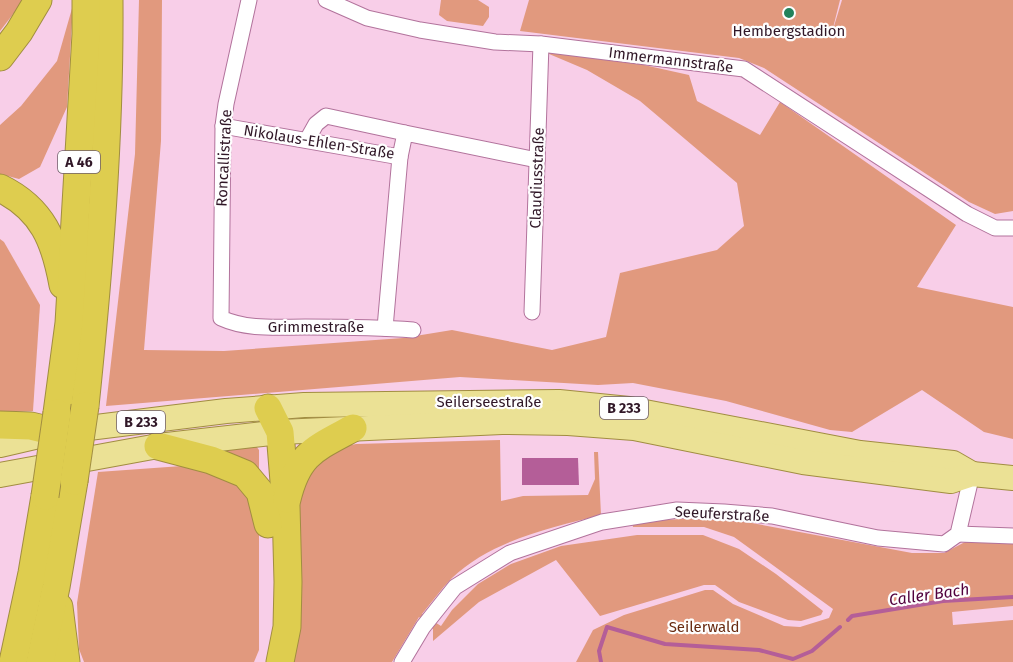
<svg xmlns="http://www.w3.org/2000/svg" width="1013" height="662" viewBox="0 0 1013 662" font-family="'Fira Sans',sans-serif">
<rect width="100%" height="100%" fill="#f8cee8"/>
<g fill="#e1997e">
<polygon points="0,0 24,0 0,31"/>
<polygon points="139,0 162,0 161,141 144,350 224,351 403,338 452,330 552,350 606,337 620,273 717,250 744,226 737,183 640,101 587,70 542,51 590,53 689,75 697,101 760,135 780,102 956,225 917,287 1013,307 1013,439 984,432 922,390 852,432 830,430 726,401 633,383 598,385 460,377 106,406 135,154"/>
<polygon points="441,0 478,0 489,7 489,17 483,26 447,21 439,15"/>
<polygon points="529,0 840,0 831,36 842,0 1013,0 1013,211 995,214 969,202 764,68 739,58 520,31"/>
<polygon points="73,5 67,107 40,167 19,179 0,174 0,125 21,106 57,61"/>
<polygon points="0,239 4,242 40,305 33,411 0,412"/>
<path d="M500,440L501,501L523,496L588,495L595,479L594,452H598L601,515C550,528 492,540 452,578C441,589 432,602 422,614L441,626L452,610L478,584L511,564L561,546L637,535H703L739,549L776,574L823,611L821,615L801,621L788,620L739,602L715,585H704L600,616L556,560L479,602L433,641V629L419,617L392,662H292L298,490L327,450L356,444Z"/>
<polygon points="256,446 259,450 259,474 207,450"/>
<polygon points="182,466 215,473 241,485 259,517 259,650 254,662 84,662 79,649 77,603 98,472"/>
<polygon points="697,518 741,521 912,553 944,553 965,542 1013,542 1013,606 952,612 953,625 1013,620 1013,662 576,662 593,630 624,615 705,590 713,590 733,604 784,626 800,627 829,618 833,609 734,537 704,527 633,527 632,522"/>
</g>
<polygon fill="#b45e98" points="522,458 578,458 579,485 522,485"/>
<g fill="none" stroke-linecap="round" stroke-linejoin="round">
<g stroke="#b45e98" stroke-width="4">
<polyline points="848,620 852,616 943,601 1013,597"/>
<polyline points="601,662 599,651 607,627 665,644 759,650 793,659 812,651 840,627"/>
</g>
<defs>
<g id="minor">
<path d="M249,0L226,104L223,126L221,318C247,330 277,327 305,327C341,327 377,327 413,330"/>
<polyline points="326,0 367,18 420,30 495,42 541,44 744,69 967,214 995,228 1013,228"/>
<polyline points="223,126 400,157 405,133 537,160"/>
<polyline points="307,140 316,124 326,116 405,133"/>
<polyline points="532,312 541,44"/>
<polyline points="385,328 400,157"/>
<polyline points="958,534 1013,536"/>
<polyline points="402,662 423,627 455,587 510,553 602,522 677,510 724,512 772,516 878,538 944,544 958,534 972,474"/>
</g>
<g id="primary">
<polyline points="0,445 56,432 226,411 304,405 559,402 629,409 860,453 953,463 972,474"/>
<polyline points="0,475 158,446 280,432 502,422 568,423 634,428 803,462 951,481 972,474 1013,478"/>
</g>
<g id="motorway">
<polyline points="0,57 19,32 38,0"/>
<path d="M0,188C43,209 55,241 63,285"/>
<path d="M85,406C99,271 110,136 109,0"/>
<polyline points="268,408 280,432 286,506 288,582 287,627 280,662"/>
<polyline points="57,413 69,323 86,34 86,0"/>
<polyline points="0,425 31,426 56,432"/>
<polyline points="158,446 211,460 245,474 260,492 268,524"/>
<path d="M287,499C298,454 314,449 353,428"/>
<polyline points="59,607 66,662"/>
<polyline points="13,662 32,573 45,496"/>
<polyline points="40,662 56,587 74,481"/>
</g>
</defs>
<use href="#minor" stroke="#b2739c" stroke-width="17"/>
<use href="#primary" stroke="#a18d41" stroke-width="26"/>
<use href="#motorway" stroke="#a18d41" stroke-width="29"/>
<use href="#minor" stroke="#fff" stroke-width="15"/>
<use href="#primary" stroke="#ebe195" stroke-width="24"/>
<use href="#motorway" stroke="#decd4f" stroke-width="27"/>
<defs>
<g id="motorway-bridge">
<polyline points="74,481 85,406"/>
<polyline points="45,496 57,413"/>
</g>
</defs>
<use href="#motorway-bridge" stroke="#a18d41" stroke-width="29" stroke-linecap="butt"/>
<use href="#motorway-bridge" stroke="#decd4f" stroke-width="27"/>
</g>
<circle fill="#22825b" stroke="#fefefe" stroke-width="2" cx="789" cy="13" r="6"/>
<g text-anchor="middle" stroke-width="4.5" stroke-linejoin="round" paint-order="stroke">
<g fill="#fefefe" stroke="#6e5c68" stroke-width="1.5">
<rect x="58" y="151" width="42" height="22" rx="4.5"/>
<rect x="600" y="397" width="48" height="22" rx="4.5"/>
<rect x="117" y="411" width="48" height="22" rx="4.5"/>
</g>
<g font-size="14" font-weight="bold" fill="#301727">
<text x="79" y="167">A 46</text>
<text x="624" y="413">B 233</text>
<text x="141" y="427">B 233</text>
</g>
<g font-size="15" fill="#301727" stroke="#fefefe">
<text x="789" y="36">Hembergstadion</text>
</g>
<g font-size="15" fill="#301727" stroke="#fefefe">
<text transform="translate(671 60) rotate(7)" y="5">Immermannstraße</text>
<text transform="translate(319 142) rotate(9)" y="5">Nikolaus-Ehlen-Straße</text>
<text transform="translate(224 158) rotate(-87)" y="5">Roncallistraße</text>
<text transform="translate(537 178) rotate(-88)" y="5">Claudiusstraße</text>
<text x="316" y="332">Grimmestraße</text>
<text x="489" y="407">Seilerseestraße</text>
<text transform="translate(722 514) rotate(3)" y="5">Seeuferstraße</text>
</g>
<g font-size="15" fill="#682a10" stroke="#fefefe">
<text x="704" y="632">Seilerwald</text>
</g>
<g font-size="16" font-style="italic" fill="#51003d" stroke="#fefefe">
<text transform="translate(929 594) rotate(-8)" y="6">Caller Bach</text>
</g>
</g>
</svg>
